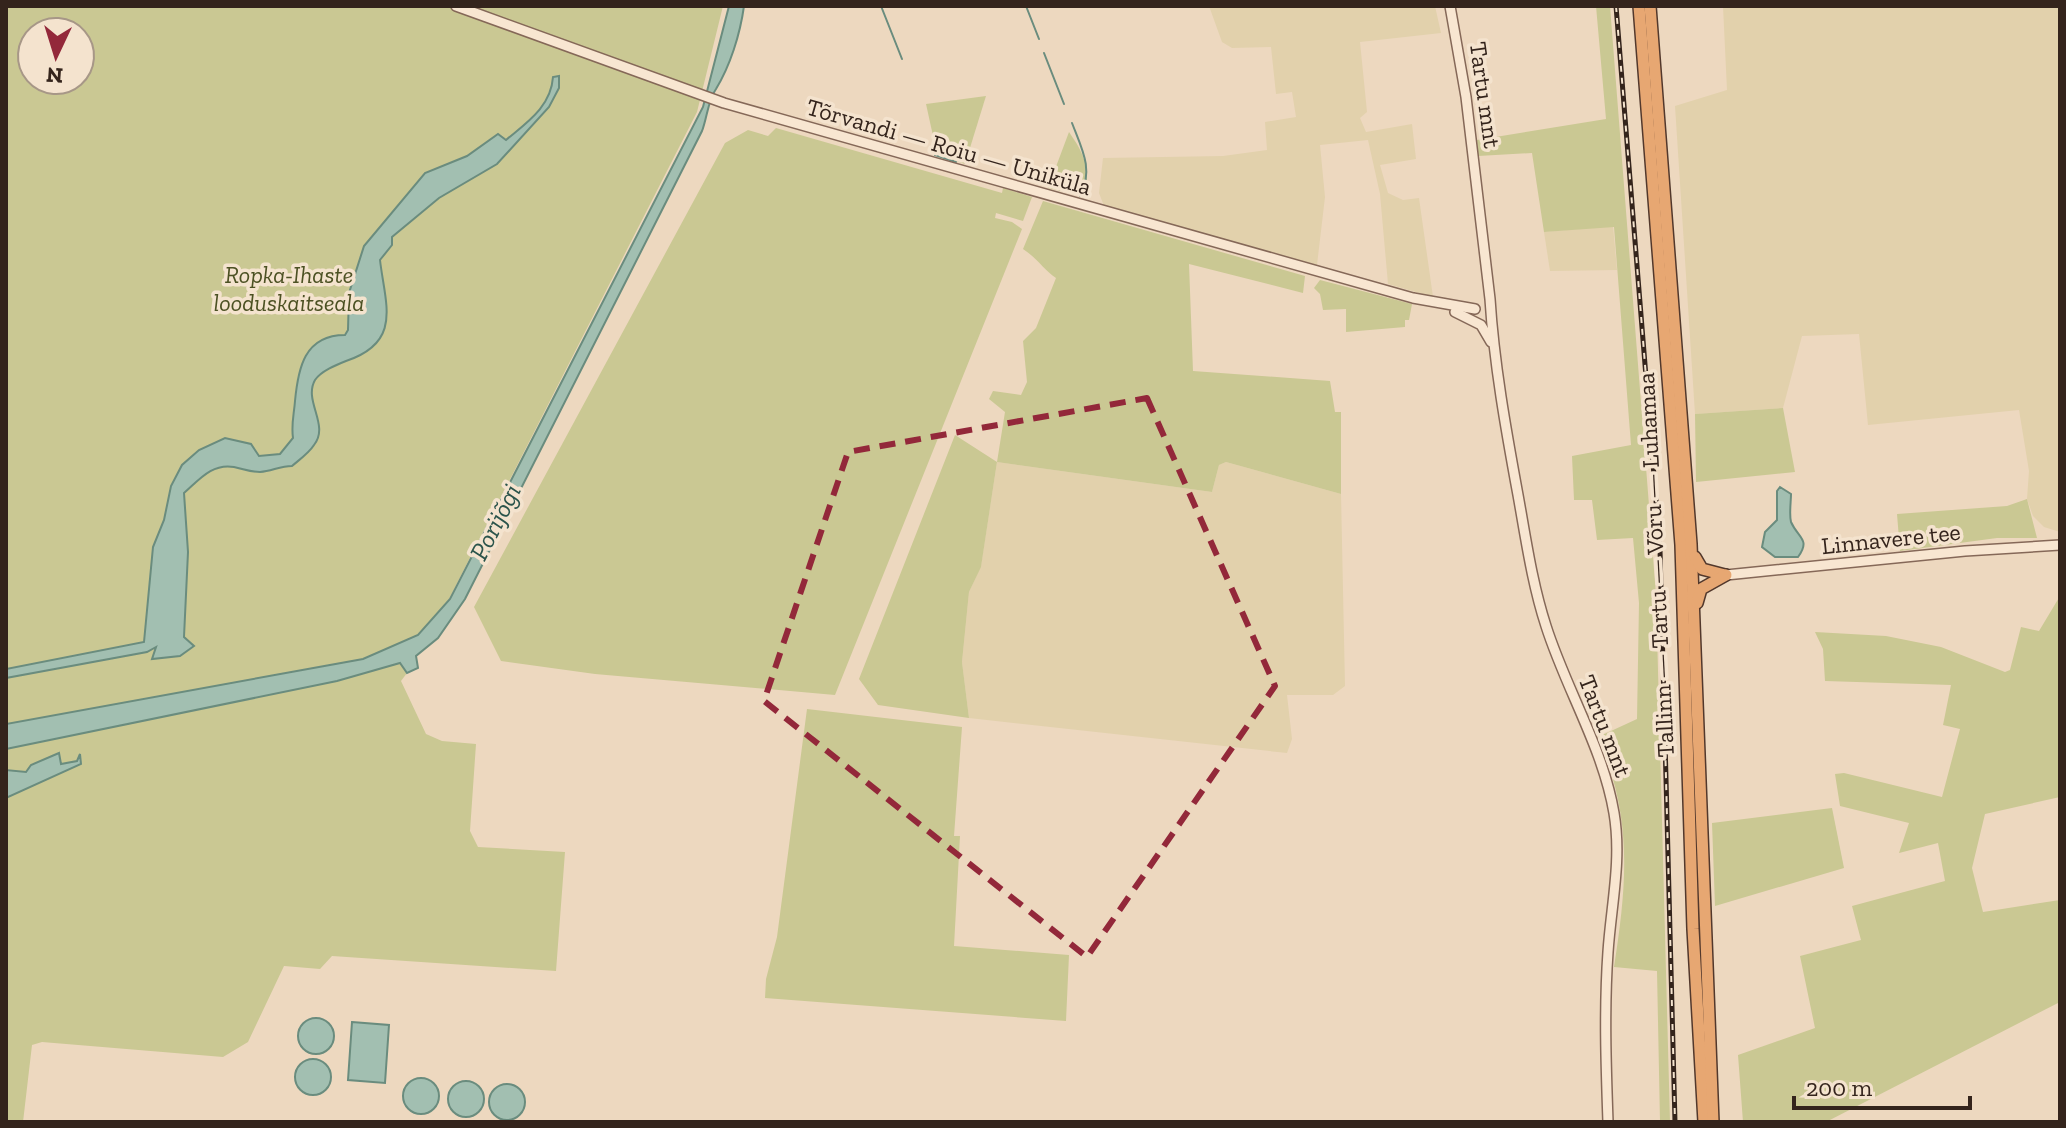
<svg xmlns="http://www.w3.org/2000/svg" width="2066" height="1128" viewBox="0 0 2066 1128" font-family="'Zilla Slab',serif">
<rect width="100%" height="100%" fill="#edd8bf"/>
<g fill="#e2d1ac">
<polygon points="1209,6 1435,6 1441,33 1360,42 1367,112 1360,118 1366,132 1412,124 1416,159 1380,165 1388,193 1403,200 1419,198 1433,297 1388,284 1380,194 1368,140 1320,145 1325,197 1317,265 1104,206 1099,193 1103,158 1223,156 1267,150 1265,122 1296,117 1292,92 1276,94 1271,47 1232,48 1222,42"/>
<polygon points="1723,6 2060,6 2060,532 2044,527 2033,516 2027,499 2029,471 2019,410 1868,425 1859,334 1802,336 1783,408 1695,414 1675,106 1727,90"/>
<polygon points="1613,226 1617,270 1550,271 1544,232"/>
<polygon points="997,462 1212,492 1219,465 1226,462 1341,494 1345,686 1333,695 1287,695 1292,739 1287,753 969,718 962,662 969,592 981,566"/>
</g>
<g fill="#cac893" fill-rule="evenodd">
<path d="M6,6H723L697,112L449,599L418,635L363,659L192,692L198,710L337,681L400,663L407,673L401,681L426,734L442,741L476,744L470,831L478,847L565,852L556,971L332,956L320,969L284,966L248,1042L223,1057L42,1042L32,1045L23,1122H6ZM32,32H80V80H32Z"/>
<path d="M1596,6H1610L1656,595L1670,1122H1660L1657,971L1614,967C1627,883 1633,818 1598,737L1637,719L1639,603L1633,538L1597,540L1592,500H1574L1572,456L1631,445L1614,227L1544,232L1532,153L1478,156L1477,140L1606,119Z"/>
<polygon points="986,96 965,164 937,154 926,104"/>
<polygon points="776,128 1002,193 1003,188 1032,197 1023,221 996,213 995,218 1012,222 1022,229 835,695 595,674 501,661 474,607 725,143 748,130 768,136"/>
<path d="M1069,132C1080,148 1088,161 1087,182L1075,194L1048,188Z"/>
<path d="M1043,201L1305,276L1303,293L1189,264L1193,371L1330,381L1335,412H1341V494L1226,462L1219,465L1212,492L997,462L981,567L969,592L962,662L969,718L878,705L859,679L955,435L997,462L1005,412L989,399L993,391L1021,395L1027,382L1023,341L1036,328L1056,278C1043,269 1037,258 1023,249Z"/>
<polygon points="1320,280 1412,304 1409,320 1405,320 1405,327 1346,332 1346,309 1323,310 1320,294 1314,288"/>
<polygon points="1783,408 1795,472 1696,482 1695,414"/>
<polygon points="2027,499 2037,538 1997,538 1900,551 1897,514 2007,506"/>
<polygon points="2060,596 2060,797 1985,814 1972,868 1983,912 2060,900 2060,1002 1826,1122 1743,1122 1738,1055 1815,1028 1800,956 1861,940 1852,906 1945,881 1938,843 1899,853 1909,823 1840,806 1835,774 1844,773 1942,797 1960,729 1943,725 1951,685 1825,681 1823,649 1815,632 1886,636 1941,647 2005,672 2010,670 2021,627 2039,631"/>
<polygon points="807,709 962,727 954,836 960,836 954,946 1069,955 1066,1021 765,998 766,979 777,937"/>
<polygon points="1832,808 1844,868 1715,906 1712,823"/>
</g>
<g fill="#a2bfb1" stroke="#6a8c7e" stroke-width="2">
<path d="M729,6H744C740,35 730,66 716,89C708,100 707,118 702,131L465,599L438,638L416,656L418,668L407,673L400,663L337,681L6,749V724L363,659L418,635L450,599L703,107Z"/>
<path d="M559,76V88L549,107L497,164L439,198L392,237V245L380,260C385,304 403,342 346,361C336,365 321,371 315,380C303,401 330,425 314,445C309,453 299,460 292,466C280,466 272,471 260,472C250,472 244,469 234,467C212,463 199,480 184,493L188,552L184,637L194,646L180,656L152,659L156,647L147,652L6,678V669L144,642L153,547L164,520L171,486L182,465L199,450L225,438L251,444L259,456L280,454L293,438C291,424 294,415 295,401C298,369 304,335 345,335L348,330L349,293L364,246L425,173L467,156L498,134L506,140C526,123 551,107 553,77Z"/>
<path d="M1780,487L1791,494C1791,502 1789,514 1791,522C1798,538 1811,539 1798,557H1775L1762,547L1765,532L1777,520V491Z"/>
<polygon points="59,753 61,764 77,761 80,754 81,764 6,798 6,770 26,772 31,765"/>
<circle cx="316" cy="1036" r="18"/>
<polygon points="352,1022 389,1025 385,1083 348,1080"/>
<circle cx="313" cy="1077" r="18"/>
<circle cx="421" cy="1096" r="18"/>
<circle cx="466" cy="1099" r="18"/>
<circle cx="507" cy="1102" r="18"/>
</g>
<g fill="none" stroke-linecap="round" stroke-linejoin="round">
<g stroke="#6a8c7e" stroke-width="2">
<polyline points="881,6 902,59"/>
<polyline points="1026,6 1039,39"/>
<polyline points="1044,53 1064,104"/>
<path d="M1072,123C1082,149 1094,170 1080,196"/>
<polyline points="935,155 956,162"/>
</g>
<defs>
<g id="tertiary">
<polyline points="456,6 724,103 1413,298 1475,309"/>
<path d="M1450,6L1466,97L1490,299C1494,363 1506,430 1518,495C1526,539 1532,583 1546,626C1566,689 1603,748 1614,813C1622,860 1611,906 1608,952C1604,1009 1606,1065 1608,1122"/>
<polyline points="1455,312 1481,325 1491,342"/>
<polyline points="1726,575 1965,551 2060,545"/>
</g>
<g id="trunk">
<polyline points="1639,6 1681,545 1693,929 1704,1122"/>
<polyline points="1650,6 1691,544 1713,1122"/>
<polyline points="1695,557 1702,569 1725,575"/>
<polyline points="1697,603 1701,589 1726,575"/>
</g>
</defs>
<use href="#tertiary" stroke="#856858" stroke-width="12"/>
<use href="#trunk" stroke="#52382c" stroke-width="14"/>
<use href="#tertiary" stroke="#f8e6d1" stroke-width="9"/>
<use href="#trunk" stroke="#e7a772" stroke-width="11"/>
<defs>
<polyline id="rail" points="1616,6 1660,550 1675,1122"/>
</defs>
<use href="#rail" stroke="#34241c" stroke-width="5"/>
<use href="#rail" stroke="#f4e3ce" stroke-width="2" stroke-dasharray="6" stroke-linecap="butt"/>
</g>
<path fill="none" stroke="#93283a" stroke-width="6" stroke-dasharray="16 10" stroke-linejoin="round" d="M1147,398L1275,686L1087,957L764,701L848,452Z"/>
<g text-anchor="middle" stroke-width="7" stroke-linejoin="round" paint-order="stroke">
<g font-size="24" fill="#34241c" stroke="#f4e3ce">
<text transform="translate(1485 95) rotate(82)" y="8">Tartu mnt</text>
<text transform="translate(949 147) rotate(16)" y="8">Tõrvandi — Roiu — Uniküla</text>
<text transform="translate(1891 539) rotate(-6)" y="8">Linnavere tee</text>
<text transform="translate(1656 565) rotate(-93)" y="8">Tallinn — Tartu — Võru — Luhamaa</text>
<text transform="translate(1605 726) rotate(69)" y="8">Tartu mnt</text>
</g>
<g font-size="24" font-style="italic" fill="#4c5123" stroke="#f4e3ce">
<text x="289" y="283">Ropka-Ihaste<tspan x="289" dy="28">looduskaitseala</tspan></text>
</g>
<g font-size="26" font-style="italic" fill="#2b544b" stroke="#f4e3ce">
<text transform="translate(495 522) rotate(-63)" y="9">Porijõgi</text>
</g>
</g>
<rect width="2066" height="1128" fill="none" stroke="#34241c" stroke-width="16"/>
<g transform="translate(56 56) rotate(184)"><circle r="38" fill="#f4e3ce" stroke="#a79787" stroke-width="2"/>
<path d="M0-6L14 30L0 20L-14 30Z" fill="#93283a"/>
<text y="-12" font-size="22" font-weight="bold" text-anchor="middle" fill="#34241c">N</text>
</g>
<path d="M1794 1096v12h176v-12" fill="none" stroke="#34241c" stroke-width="4"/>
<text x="1806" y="1096" font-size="24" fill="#34241c" stroke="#f4e3ce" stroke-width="6" paint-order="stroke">200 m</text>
</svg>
